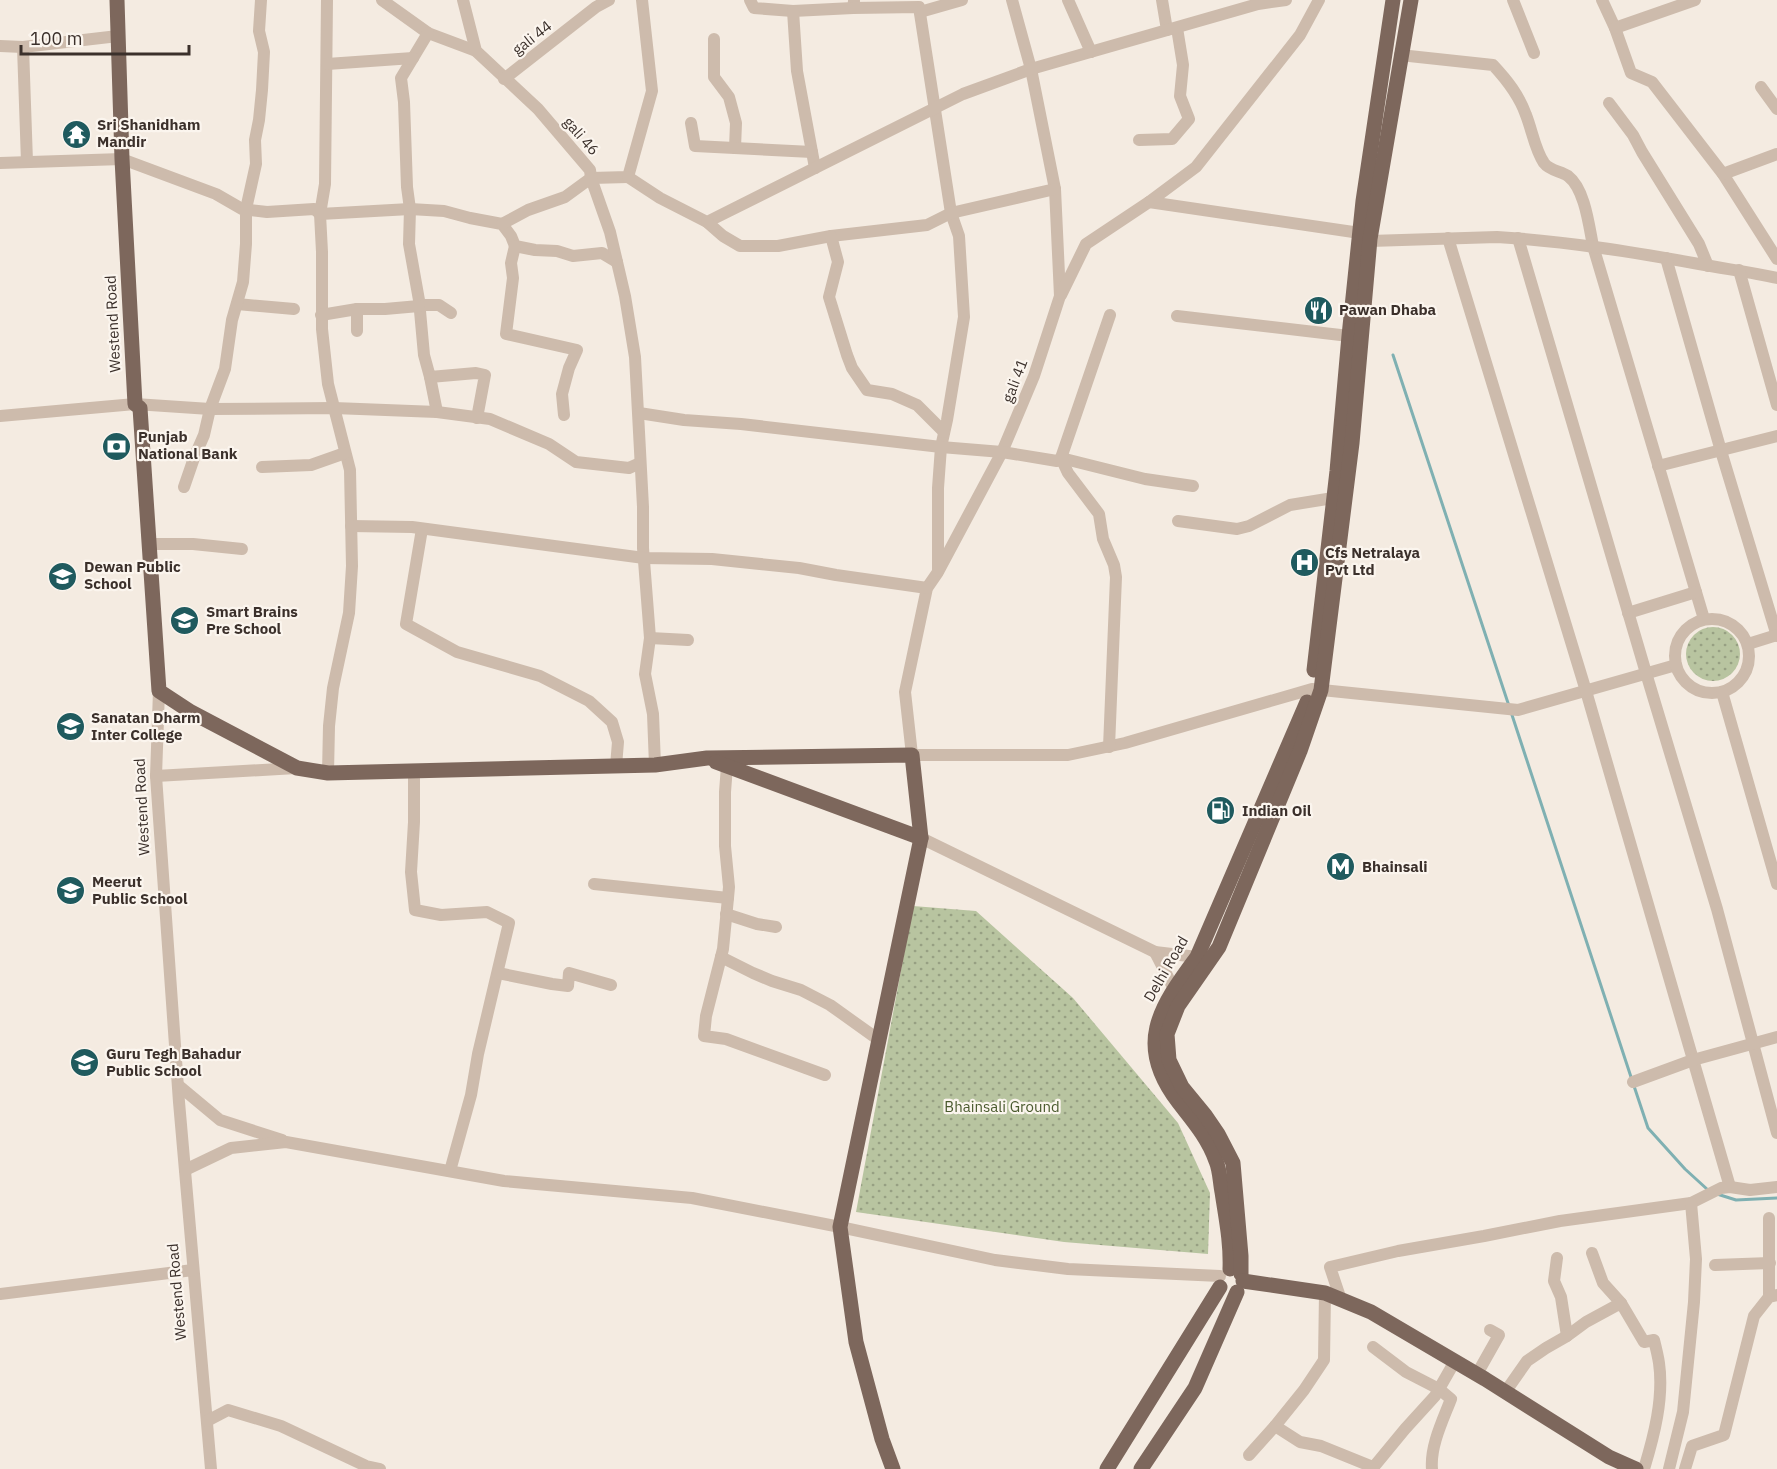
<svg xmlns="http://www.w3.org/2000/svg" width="1777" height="1469" viewBox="0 0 1777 1469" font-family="'IBM Plex Sans',sans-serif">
<defs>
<pattern id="park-dots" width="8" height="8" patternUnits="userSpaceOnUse" patternTransform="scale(1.5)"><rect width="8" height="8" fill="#b8c4a0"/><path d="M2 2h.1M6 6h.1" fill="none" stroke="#97a083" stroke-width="1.8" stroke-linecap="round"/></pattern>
</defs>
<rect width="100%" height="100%" fill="#f4ebe1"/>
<g fill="url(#park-dots)">
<circle cx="1713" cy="654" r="27"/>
<polygon points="913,906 976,911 1073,998 1178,1123 1210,1193 1208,1254 1064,1242 856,1212"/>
</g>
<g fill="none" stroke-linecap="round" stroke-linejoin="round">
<g stroke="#7fb0b2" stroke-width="3">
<polyline points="1393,355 1509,706"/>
<polyline points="1511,712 1632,1080"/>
<polyline points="1634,1086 1648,1128 1685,1169 1708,1190"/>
<polyline points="1717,1194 1736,1200 1777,1198"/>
</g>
<g stroke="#cdbbac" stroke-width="12">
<polyline points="327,0 325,184 320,214 322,252 322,329 328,384 350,470 352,566 349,613 333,688 329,726 328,773"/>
<polyline points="382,0 428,33 476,51"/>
<polyline points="463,0 476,51 538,109 590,170 591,178 628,177 652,91 642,0"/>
<polyline points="750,0 754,8 793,11 853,8 854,1"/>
<polyline points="1012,0 1031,69 1055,189 1060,296 1034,376 1002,452 938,572 927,588 905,692 912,755 1068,755 1125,743 1312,689 1518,710 1676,665"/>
<polyline points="1068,0 1091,52"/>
<polyline points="1162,0 1167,30"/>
<polyline points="1513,0 1534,53"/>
<polyline points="1602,0 1615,28 1631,73 1652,82 1723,174 1777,259"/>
<polyline points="853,8 919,7 951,213 959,236 964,317 947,420 941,447 938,488 938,571"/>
<polyline points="793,11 797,71 815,168"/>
<polyline points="920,12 962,0"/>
<polyline points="1615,28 1695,0"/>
<polyline points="428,33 401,78 404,102 407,187 410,209 409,244 419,300 424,355 430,377 476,373 485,375 477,418"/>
<polyline points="714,39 714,77 729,97 736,123 735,148"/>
<polyline points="0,46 23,47 118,36"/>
<polyline points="23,47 27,162"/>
<path d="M1400,55L1493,65C1507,80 1519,95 1526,115C1532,130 1535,150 1544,163C1550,171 1561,171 1568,176C1585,189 1589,226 1593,246L1704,619"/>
<polyline points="327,64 413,58"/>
<polyline points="504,79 596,7 609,0"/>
<polyline points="1761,87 1777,109"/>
<polyline points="1609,103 1633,135 1642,152 1699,244 1708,266"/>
<polyline points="691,123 695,146 812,152"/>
<polyline points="1139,140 1172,139 1189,119 1180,96 1183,65 1177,28"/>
<polyline points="0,163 122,159 216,194 242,209 267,212 314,209 320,214 410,209 444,211 470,218 502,224 511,236 515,246 535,250 557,251 573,256 602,253 617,262"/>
<polyline points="1723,174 1777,154"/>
<polyline points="628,177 660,198 707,222 963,94 1031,69 1258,4 1286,0"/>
<polyline points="1149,202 1196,167 1300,35 1319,0"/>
<polyline points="707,222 723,236 740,246 778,246 831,236 927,225 951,213 1055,189"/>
<polyline points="502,224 528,210 565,197 591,178 610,232 625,296 635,357 643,507 643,548 650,638 645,674 653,714 655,765"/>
<polyline points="831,236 838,262 829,297 847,355 852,368 867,390 892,394 917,405 944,432"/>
<polyline points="1448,238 1586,691 1730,1187"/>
<polyline points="1518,238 1646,673 1717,909 1777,1133"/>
<path d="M1370,241L1497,237C1565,241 1632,252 1699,264C1725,269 1751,272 1777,278"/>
<polyline points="515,246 511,263 513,278 506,334 577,350 569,368 562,394 564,415"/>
<polyline points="1666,258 1721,451 1777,636"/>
<polyline points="1739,270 1777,405"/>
<polyline points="1061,295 1086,244 1149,202 1360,233"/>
<polyline points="237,304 294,309"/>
<polyline points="419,305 439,305 451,313"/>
<polyline points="321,315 357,309"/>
<polyline points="1177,316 1349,336"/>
<polyline points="357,331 357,309 385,309 419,306"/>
<polyline points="430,377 437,412"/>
<polyline points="639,413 684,420 741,424 941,447 1002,452 1057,461 1061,458 1145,479 1193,486"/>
<polyline points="0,416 135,404 210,409 334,408 437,412 490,419 549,444 576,462 629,468 640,463"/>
<polyline points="1658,466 1777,436"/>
<polyline points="262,467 311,465 345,453"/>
<polyline points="184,487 194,458 204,435 210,409 225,369 232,320 243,282 246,244 246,209 256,164 255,140 259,120 262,90 264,52 259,31 261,0"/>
<polyline points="1178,521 1237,529 1249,526 1290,505 1333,498"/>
<polyline points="351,526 412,527 644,558 712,559 799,568 836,575 927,588"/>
<polyline points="422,529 406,624 457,652 540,676 589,701 612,722 618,742 616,766"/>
<polyline points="149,544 193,544 242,549"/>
<polyline points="1628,613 1696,592"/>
<circle cx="1712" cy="656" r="37"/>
<polyline points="650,638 688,640"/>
<polyline points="1748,644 1777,635"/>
<polyline points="159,691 156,776 179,1102 211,1469"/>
<polyline points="1722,692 1777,884"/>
<polyline points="1109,747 1116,577 1114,565 1103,539 1099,514 1068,473 1061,458 1110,315"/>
<polyline points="727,766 725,792 725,846 729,887 728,898 723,949 706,1016 704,1036 726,1039 825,1075"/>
<polyline points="414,770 414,822 411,872 415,910 441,915 487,912 509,923 478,1054 471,1095 450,1171"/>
<polyline points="156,776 296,768"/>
<polyline points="921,838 1155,952 1197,957 1204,960"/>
<polyline points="594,884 728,898"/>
<polyline points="726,914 757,924 776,927"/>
<polyline points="1155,952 1174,989 1180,994"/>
<polyline points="721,957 753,973 772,981 801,990 830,1005 879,1040"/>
<polyline points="498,973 552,984 568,986 569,973 611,985"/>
<polyline points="1633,1082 1693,1060 1777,1037"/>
<polyline points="178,1085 220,1120 282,1140"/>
<polyline points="185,1170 231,1148 286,1142 504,1181 692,1198 840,1227 995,1260 1068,1269 1220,1276"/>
<polyline points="1592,1253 1603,1283 1621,1303"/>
<polyline points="1557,1258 1554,1281 1561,1297 1567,1336"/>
<polyline points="1715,1265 1770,1263"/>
<polyline points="1325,1293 1324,1360 1304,1390 1275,1426 1300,1442 1321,1446 1373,1467"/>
<polyline points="0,1294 193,1270"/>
<polyline points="1769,1297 1769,1218"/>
<polyline points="1341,1300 1330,1267 1398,1251 1484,1236 1560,1221 1691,1203 1721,1188 1730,1187 1750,1190 1777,1187"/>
<path d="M1373,1347L1406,1372L1439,1389L1451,1399C1443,1420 1430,1446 1432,1469"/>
<polyline points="1477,1374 1499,1335 1490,1330"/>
<path d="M1506,1391L1527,1361L1546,1348L1567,1336L1586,1322L1621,1303L1644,1342L1654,1340C1656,1348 1658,1356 1659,1363C1664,1398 1654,1436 1644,1469"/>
<polyline points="207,1421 228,1410 281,1426 366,1466 380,1469"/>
<polyline points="1249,1455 1275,1426"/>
<polyline points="1372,1469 1405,1429 1435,1396 1455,1361"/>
<polyline points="1669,1469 1683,1412 1694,1302 1696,1259 1691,1203"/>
<polyline points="1685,1469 1692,1446 1724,1435 1754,1316 1769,1297 1777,1295"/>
</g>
<g stroke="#7d675c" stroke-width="15">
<polyline points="117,0 122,159 135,404 140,408 159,691 191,712 297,768 328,773 655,765 707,758 912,755 921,838 840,1227 856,1342 882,1439 893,1469"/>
<polyline points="1314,670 1337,471 1349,336 1363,201 1393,0"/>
<polyline points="716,762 921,838"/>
<path d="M1230,1269C1231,1242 1226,1219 1222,1192C1220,1182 1220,1170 1216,1161C1208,1138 1193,1121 1179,1103C1134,1045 1159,1008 1197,957L1307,702"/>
<polyline points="1241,1274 1241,1256 1233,1163 1218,1134 1205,1115 1182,1087 1169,1060 1167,1034 1178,1006 1219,947 1300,751 1321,690 1352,443 1370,239 1411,0"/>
<polyline points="1243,1281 1325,1293 1371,1312 1485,1379 1609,1457 1636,1469"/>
<polyline points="1107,1469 1220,1287"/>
<polyline points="1141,1469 1195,1388 1237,1292"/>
</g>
</g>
<defs>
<symbol id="temple-disc" viewBox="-11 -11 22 22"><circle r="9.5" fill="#1f5a5e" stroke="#fbf5ee"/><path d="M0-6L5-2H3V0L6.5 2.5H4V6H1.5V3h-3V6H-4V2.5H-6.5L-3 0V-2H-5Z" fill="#fff"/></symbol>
<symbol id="restaurant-disc" viewBox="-11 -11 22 22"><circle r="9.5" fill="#1f5a5e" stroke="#fbf5ee"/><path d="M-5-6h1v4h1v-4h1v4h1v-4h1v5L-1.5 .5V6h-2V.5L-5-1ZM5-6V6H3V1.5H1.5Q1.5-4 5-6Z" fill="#fff"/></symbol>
<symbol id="bank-disc" viewBox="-11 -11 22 22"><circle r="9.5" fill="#1f5a5e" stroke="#fbf5ee"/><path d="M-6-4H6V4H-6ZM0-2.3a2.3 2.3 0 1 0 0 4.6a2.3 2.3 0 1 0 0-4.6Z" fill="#fff"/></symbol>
<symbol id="hospital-disc" viewBox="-11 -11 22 22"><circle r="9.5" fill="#1f5a5e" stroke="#fbf5ee"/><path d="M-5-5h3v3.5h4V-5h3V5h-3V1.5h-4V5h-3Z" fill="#fff"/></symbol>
<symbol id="school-disc" viewBox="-11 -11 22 22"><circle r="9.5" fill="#1f5a5e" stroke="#fbf5ee"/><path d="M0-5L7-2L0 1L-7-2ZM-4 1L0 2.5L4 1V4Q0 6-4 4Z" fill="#fff"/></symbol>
<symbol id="university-disc" viewBox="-11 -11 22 22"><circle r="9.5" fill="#1f5a5e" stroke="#fbf5ee"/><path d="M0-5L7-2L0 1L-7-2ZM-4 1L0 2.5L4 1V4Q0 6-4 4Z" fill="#fff"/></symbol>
<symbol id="fuel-disc" viewBox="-11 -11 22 22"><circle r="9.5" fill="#1f5a5e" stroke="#fbf5ee"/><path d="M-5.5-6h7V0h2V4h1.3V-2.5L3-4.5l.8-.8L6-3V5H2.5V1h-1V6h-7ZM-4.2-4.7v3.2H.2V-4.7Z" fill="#fff"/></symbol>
<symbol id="metro-disc" viewBox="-11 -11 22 22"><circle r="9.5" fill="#1f5a5e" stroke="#fbf5ee"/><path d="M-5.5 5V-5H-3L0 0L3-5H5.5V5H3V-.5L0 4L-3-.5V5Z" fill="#fff"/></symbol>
</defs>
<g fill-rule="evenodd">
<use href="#temple-disc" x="60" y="118" width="33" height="33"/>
<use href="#restaurant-disc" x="1302" y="294" width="33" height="33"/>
<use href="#bank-disc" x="100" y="430" width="33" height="33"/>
<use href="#hospital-disc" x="1288" y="546" width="33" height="33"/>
<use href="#school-disc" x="46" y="560" width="33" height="33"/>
<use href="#school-disc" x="168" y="604" width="33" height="33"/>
<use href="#university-disc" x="54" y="710" width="33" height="33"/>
<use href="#fuel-disc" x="1204" y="794" width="33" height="33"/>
<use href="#metro-disc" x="1324" y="850" width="33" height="33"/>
<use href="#school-disc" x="54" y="874" width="33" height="33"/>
<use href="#school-disc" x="68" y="1046" width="33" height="33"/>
</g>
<g text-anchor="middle" stroke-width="4.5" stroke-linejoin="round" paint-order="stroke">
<g font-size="15" fill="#3b302b" stroke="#fbf5ee">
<text transform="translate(532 38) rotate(-38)" y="5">gali 44</text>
<text transform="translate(581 136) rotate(49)" y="5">gali 46</text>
<text transform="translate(113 324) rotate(-93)" y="5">Westend Road</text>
<text transform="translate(1015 381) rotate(-69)" y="5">gali 41</text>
<text transform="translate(142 807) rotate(-93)" y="5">Westend Road</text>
<text transform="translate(1166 969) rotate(-60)" y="5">Delhi Road</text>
<text transform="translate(177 1292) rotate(-95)" y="5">Westend Road</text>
</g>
<g font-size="15" font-weight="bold" fill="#3b302b" stroke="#fbf5ee" text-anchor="start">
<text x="97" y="130">Sri Shanidham<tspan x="97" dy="17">Mandir</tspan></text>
<text x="1339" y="315">Pawan Dhaba</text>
<text x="138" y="442">Punjab<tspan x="138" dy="17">National Bank</tspan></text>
<text x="1325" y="558">Cfs Netralaya<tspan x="1325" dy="17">Pvt Ltd</tspan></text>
<text x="84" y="572">Dewan Public<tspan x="84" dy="17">School</tspan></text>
<text x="206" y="617">Smart Brains<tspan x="206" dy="17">Pre School</tspan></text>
<text x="91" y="723">Sanatan Dharm<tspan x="91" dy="17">Inter College</tspan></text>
<text x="1242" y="816">Indian Oil</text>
<text x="1362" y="872">Bhainsali</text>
<text x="92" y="887">Meerut<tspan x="92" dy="17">Public School</tspan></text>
<text x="106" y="1059">Guru Tegh Bahadur<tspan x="106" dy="17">Public School</tspan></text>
</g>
<g font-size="15" fill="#4a5a2e" stroke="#fbf5ee">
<text x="1002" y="1112">Bhainsali Ground</text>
</g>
</g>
<path d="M21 45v9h168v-9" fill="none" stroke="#3b302b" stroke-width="3"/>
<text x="30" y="45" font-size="18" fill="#3b302b" stroke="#fbf5ee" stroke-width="4.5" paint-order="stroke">100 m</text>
</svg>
